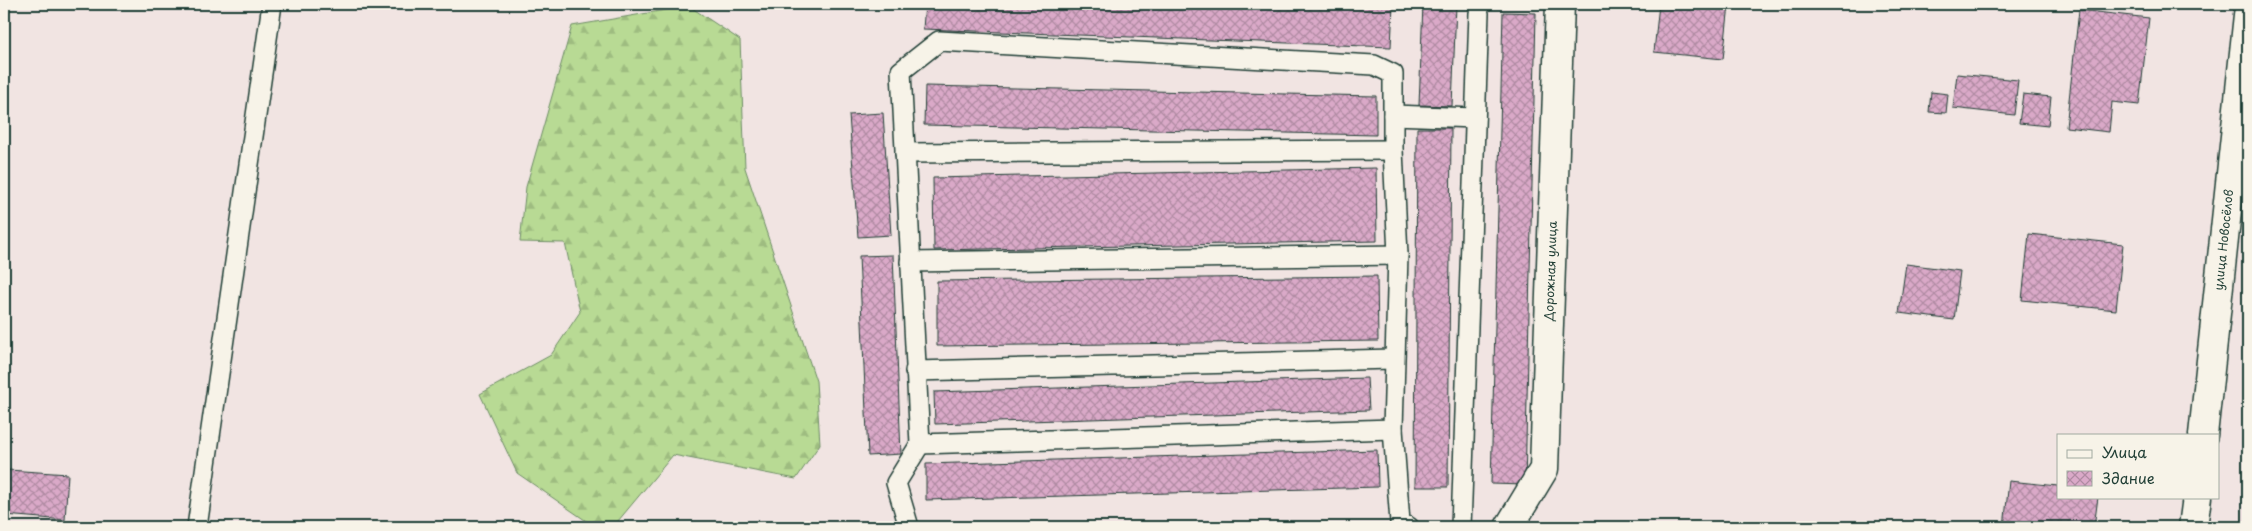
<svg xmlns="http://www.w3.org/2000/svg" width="2252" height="531" viewBox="0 0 2252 531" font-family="'Playpen Sans',sans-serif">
<defs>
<pattern id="forest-firs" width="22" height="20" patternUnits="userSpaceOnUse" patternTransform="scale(1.25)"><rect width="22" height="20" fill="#b8da94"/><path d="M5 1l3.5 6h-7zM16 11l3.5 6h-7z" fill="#9ebc80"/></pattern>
<pattern id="building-cross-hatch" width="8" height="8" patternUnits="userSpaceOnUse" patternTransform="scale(1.25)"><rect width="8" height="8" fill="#daa9c8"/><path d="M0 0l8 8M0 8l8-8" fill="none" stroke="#b08ba3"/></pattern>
</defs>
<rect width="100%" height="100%" fill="#f1e4e2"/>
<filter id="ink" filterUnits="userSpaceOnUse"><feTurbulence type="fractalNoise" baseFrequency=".02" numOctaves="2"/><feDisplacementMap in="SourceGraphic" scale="10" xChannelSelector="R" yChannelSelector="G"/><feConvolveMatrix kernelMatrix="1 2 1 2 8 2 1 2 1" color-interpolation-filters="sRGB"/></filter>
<g filter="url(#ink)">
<polygon fill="url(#forest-firs)" stroke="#6c8c64" points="689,6 740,40 745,168 816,381 820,444 796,479 673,455 613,527 595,527 517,473 480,394 551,355 580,312 565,243 520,242 526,187 572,26"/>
<g fill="url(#building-cross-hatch)" stroke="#1f3d34">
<polygon points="925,4 1393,5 1391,47 923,29"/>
<polygon points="1423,4 1456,5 1452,106 1419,105"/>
<polygon points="1659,4 1729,5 1723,59 1654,52"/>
<polygon points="2079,10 2149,18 2139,105 2112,102 2109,132 2066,127"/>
<polygon points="1503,12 1536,13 1525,485 1491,484"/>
<polygon points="1957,74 2018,80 2014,115 1953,108"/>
<polygon points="925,86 1376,96 1376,135 924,125"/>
<polygon points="1931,92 1948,94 1946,113 1929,112"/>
<polygon points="2023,94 2051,97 2048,126 2019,123"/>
<polygon points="883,113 891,235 858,237 849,115"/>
<polygon points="1417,128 1451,128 1448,487 1415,487"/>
<polygon points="1376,168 1377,241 934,250 933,178"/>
<polygon points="2029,234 2123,244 2116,310 2022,300"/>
<polygon points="893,255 901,454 868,456 859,256"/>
<polygon points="1906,264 1960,271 1954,320 1899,313"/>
<polygon points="1377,276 1378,341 937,346 937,281"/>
<polygon points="1367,378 1369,410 935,424 934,392"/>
<polygon points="1377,450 1378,487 926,500 926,464"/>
<polygon points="8,470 68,474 65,520 5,515"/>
<polygon points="2009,481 2058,486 2058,497 2098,497 2094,527 2004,527"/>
</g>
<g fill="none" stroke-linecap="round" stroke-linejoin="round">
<defs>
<g id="service">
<polyline points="1393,115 1475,118"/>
<polyline points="905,153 1393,150"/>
<polyline points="910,262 1398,255"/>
<polyline points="915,371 1393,359"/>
<polyline points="920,444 1393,429"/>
<polyline points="197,527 272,4"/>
<polyline points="909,527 896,483 920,444 901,71 939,41 1374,65 1393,74 1393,150 1398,255 1393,429 1400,522 1409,527"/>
<polyline points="1461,527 1479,13"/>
</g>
<g id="minor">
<polyline points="2203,435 2248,15"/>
<polyline points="1509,527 1544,469 1560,4"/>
<polyline points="2193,527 2197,497"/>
</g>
</defs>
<use href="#service" stroke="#1f3d34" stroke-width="22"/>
<use href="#minor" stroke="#1f3d34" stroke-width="31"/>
<use href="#service" stroke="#f7f3e8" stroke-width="19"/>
<use href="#minor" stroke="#f7f3e8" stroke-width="28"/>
</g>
</g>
<g text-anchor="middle" stroke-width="5" stroke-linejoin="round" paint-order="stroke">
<g font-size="12" fill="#1f3d34" stroke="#f7f3e8">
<text transform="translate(2224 240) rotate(-84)" y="4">улица Новосёлов</text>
<text transform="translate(1551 271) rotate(-88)" y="4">Дорожная улица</text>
</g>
</g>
<rect width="2252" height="531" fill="none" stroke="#f7f3e8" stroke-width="20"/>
<rect x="10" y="10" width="2232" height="511" fill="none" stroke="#1f3d34" stroke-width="2" filter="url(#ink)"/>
<rect x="2057" y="434" width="162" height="65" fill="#f7f3e8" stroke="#a1aaa0"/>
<rect x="2067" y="450" width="25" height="8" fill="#f7f3e8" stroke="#a1aaa0"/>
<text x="2102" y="458" font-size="15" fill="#1f3d34">Улица</text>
<rect x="2067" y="471" width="25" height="15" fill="url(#building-cross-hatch)" stroke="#a1aaa0"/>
<text x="2102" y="484" font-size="15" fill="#1f3d34">Здание</text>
</svg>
